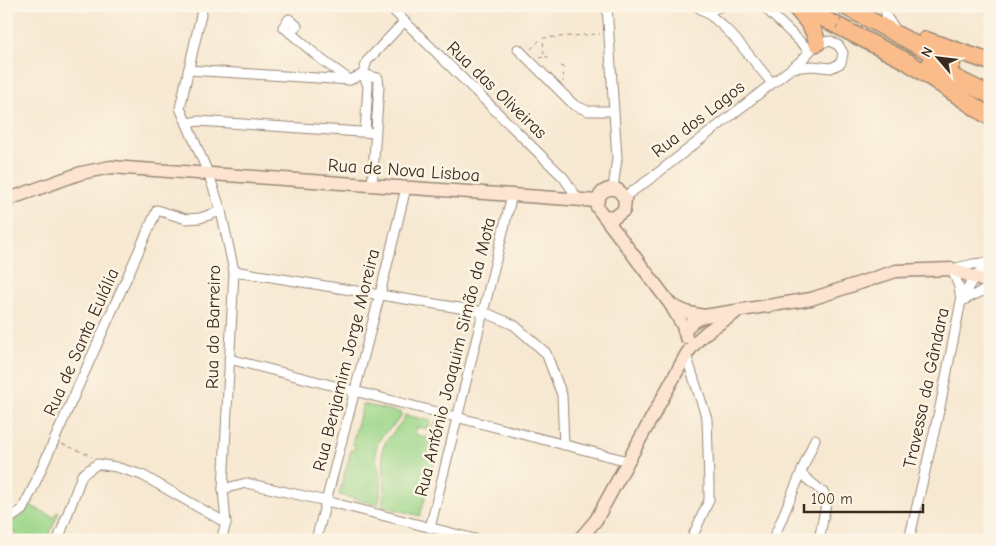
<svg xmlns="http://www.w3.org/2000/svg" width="996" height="546" viewBox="0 0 996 546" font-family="'Comic Neue',sans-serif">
<rect width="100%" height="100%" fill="#fcf5e5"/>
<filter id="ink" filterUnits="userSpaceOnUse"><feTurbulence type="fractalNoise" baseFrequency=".02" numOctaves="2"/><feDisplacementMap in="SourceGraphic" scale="10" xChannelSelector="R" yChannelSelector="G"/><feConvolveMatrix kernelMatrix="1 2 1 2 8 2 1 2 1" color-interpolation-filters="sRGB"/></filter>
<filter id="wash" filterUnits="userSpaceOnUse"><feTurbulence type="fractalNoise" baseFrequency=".0096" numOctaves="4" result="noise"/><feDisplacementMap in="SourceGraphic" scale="20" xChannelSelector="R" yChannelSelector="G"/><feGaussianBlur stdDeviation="1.12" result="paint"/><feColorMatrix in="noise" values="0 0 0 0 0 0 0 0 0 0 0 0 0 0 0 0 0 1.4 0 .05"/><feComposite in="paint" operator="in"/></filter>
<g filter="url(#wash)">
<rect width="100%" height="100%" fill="#f7e8d1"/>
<g fill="#9cd689" stroke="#6c8054">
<path d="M363,404L402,413C397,427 383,430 378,443C372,456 380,468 381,481C382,489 380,497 378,505L339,495L351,450H354L355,445L352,444Z"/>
<polygon points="405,415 431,421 428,429 417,427 415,434 430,439 435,422 444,424 433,467 430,467 429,472 432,473 420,516 382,506 385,488 382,450 386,441 403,420"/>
<polygon points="32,500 33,501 31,506 54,517 57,512 59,512 47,540 19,540 9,524 24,514"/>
</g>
</g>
<g filter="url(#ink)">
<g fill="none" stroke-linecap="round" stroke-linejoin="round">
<defs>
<g id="street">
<polyline points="203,6 180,108 209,175 221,211 234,271 223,489 226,523 221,540"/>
<polyline points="389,6 564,178 578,199"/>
<polyline points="607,6 617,158 613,189"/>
<path d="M696,6C727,23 749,56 772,83"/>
<polyline points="763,6 810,51"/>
<polyline points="884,6 887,18 894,27"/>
<polyline points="707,12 722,6"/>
<polyline points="290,33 297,26 289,19 283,27 287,30 322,60 350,80"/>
<polyline points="518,49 574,105 588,111 613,111"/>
<polyline points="188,70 350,80 363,74"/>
<polyline points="363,74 378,78 379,87 372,186"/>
<polyline points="363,74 367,61 404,22"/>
<polyline points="363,74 368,86 365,132"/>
<polyline points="188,123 198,121 375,133"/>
<polyline points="624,197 650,179 802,60 817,43 831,41 839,46 843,53 841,63 831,68 812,66 792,68"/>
<polyline points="234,271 484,312 514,325 546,353 562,395 564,445"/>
<polyline points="961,301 959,287 952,269 973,264 990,262"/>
<polyline points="962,301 980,292 990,290"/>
<polyline points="686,355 707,419 709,482 709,500 691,540"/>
<polyline points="229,359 628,461"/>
<polyline points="801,474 824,493 826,504 819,540"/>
<polyline points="223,489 246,483 326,501 479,540"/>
<polyline points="6,521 22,510 32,490 157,210 186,219 200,218 221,211"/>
<polyline points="430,528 512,195"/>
<polyline points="58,540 82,475 97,464 116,467 142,475 226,523"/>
<polyline points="316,540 380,294 406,188"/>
<polyline points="773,540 815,439"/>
<polyline points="909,540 940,407 961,301 974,277 990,262"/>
</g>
<g id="secondary">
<polyline points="6,200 81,173 111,167 597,201"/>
<path d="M604,216L615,217L624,210L625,199L618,190C605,186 597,194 597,207L671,305L683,326L686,337"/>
<polyline points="671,305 686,312 704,316"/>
<polyline points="684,330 694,321 704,316 811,299 896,271 952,269 990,283"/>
<polyline points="6,538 7,540"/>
<path d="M579,540L596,520L686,355C700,334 712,328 734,314"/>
</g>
<g id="highway">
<polyline points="799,6 908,62 990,117"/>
<polyline points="844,6 952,64"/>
<path d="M797,9C807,20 815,29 817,43"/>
<polyline points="926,40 990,62"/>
<polyline points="929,65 990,95"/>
</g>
</defs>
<use href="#street" stroke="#998978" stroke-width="11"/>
<use href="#secondary" stroke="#998978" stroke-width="15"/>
<use href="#highway" stroke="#998978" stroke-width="19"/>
<g stroke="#998978" stroke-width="1" stroke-dasharray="4 4" stroke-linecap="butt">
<polyline points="531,49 542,38"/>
<polyline points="545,57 550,57"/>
<polyline points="539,58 544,57 543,38 600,34"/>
<polyline points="561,66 564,68 563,82"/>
<polyline points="62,444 90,455 92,457"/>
</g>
<use href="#street" stroke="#fff" stroke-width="9"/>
<use href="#secondary" stroke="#fde4d0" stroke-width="12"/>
<use href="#highway" stroke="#f9bc8a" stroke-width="16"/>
<polyline stroke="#998978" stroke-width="1" stroke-dasharray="4 4" stroke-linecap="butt" points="836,29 847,6"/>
</g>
</g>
<g text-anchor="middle" stroke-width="5" stroke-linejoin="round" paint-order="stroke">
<g font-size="18" fill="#3b2a1e" stroke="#fcf5e5">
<text transform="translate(497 90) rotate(44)" y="6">Rua das Oliveiras</text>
<text transform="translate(698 119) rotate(-38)" y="6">Rua dos Lagos</text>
<text transform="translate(404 170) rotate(4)" y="6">Rua de Nova Lisboa</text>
<text transform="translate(213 327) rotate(-89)" y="6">Rua do Barreiro</text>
<text transform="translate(81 342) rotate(-66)" y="6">Rua de Santa Eulália</text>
<text transform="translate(455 357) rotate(-76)" y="6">Rua António Joaquim Simão da Mota</text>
<text transform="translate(346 360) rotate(-76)" y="6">Rua Benjamim Jorge Moreira</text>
<text transform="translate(926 388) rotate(-78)" y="6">Travessa da Gândara</text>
</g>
</g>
<rect width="996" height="546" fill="none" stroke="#fcf5e5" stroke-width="25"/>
<g transform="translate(938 58) rotate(298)" stroke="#fcf5e5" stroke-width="4" paint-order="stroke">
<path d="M0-4L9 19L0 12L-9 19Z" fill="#3b2a1e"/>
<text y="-8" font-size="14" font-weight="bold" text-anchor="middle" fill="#3b2a1e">N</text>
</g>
<path d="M804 504v8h119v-8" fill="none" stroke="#3b2a1e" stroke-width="2.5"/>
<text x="811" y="504" font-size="15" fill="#3b2a1e" stroke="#fcf5e5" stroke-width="4" paint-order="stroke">100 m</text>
</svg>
